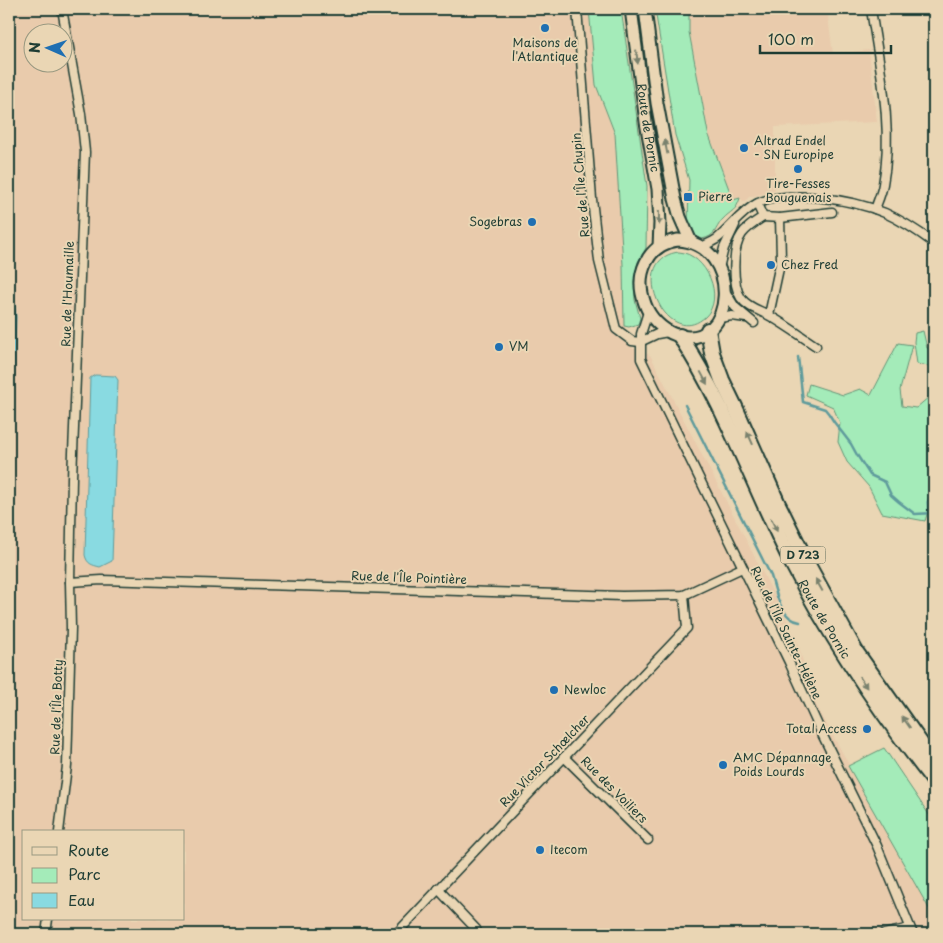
<svg xmlns="http://www.w3.org/2000/svg" width="943" height="943" viewBox="0 0 943 943" font-family="'Playpen Sans',sans-serif">
<rect width="100%" height="100%" fill="#ead6b4"/>
<filter id="ink" filterUnits="userSpaceOnUse"><feTurbulence type="fractalNoise" baseFrequency=".02" numOctaves="2"/><feDisplacementMap in="SourceGraphic" scale="10" xChannelSelector="R" yChannelSelector="G"/><feConvolveMatrix kernelMatrix="1 2 1 2 8 2 1 2 1" color-interpolation-filters="sRGB"/></filter>
<g filter="url(#ink)">
<g fill="#e9cbac" fill-rule="evenodd">
<path d="M9,9H589L596,85L615,134L623,265L624,325L632,348L650,355L737,522L796,638L816,705L931,912L934,922V934H9V508L16,317L9,255ZM32,32H62V62H32ZM24,832H184V919H24Z"/>
<polygon points="689,9 827,9 833,54 869,50 877,122 775,127 775,191 749,197 744,202 740,198 733,201 708,133 689,32"/>
</g>
<g fill="#a4ebb9" stroke="#629476">
<polygon points="589,9 621,9 647,186 646,248 638,262 634,281 635,300 640,318 638,324 629,327 624,326 623,265 615,134 596,85"/>
<path d="M655,9H689V32L708,133L733,200L740,198C736,212 731,210 722,220C714,230 716,236 702,239L691,233L688,226L689,180L675,135Z"/>
<path d="M679,252C706,254 726,298 705,317C666,352 625,258 679,252Z"/>
<polygon points="923,331 927,348 934,348 934,364 928,366 917,364 914,342 915,333"/>
<polygon points="898,343 912,345 900,390 902,406 916,408 929,397 934,390 934,491 925,521 882,513 869,487 847,462 838,442 840,423 833,407 806,395 809,384 843,395 860,389 871,395"/>
<polygon points="884,748 934,822 934,922 931,912 848,766"/>
</g>
<g fill="#89dae1" stroke="#5f9b9c">
<polygon points="9,255 16,317 9,508"/>
<path d="M95,375L115,376L118,380L112,561L100,567C92,565 87,564 85,555L90,378Z"/>
<polygon points="932,491 934,491 934,530 929,526 927,502"/>
</g>
<g fill="none" stroke-linecap="round" stroke-linejoin="round">
<g stroke="#5f9b9c" stroke-width="2.5">
<polyline points="798,357 803,402 825,409 829,414 834,422 851,444 857,455 870,475 885,482 891,495 899,502 915,514 934,513"/>
<path d="M685,405L771,576C776,592 780,619 800,622"/>
</g>
<defs>
<g id="street">
<polyline points="577,9 592,199 599,261 616,329 632,341 640,342"/>
<path d="M871,9C879,64 894,128 883,184C882,192 878,201 875,209"/>
<polyline points="757,204 763,217 780,218 832,212"/>
<path d="M763,217C755,222 747,227 742,234C732,248 732,284 741,298C748,308 760,310 770,316C786,325 801,336 816,346"/>
<path d="M701,247C707,244 713,242 718,238C731,227 742,211 758,203C790,189 854,200 885,213C903,221 919,232 934,243"/>
<polyline points="719,268 724,248 735,225"/>
<polyline points="725,291 735,307 754,323"/>
<polyline points="648,312 641,334 641,359 789,662 821,732 877,846 913,934"/>
<polyline points="769,315 781,259 780,218"/>
<polyline points="719,318 732,316 746,318"/>
<polyline points="640,342 657,334 668,332"/>
<polyline points="70,582 102,580 622,596 684,595 742,568"/>
<polyline points="564,757 648,840"/>
<polyline points="59,832 67,766 71,628 70,582 72,478 85,152 81,114 62,9"/>
<polyline points="438,889 476,929 478,934"/>
<polyline points="46,934 48,919"/>
<polyline points="396,934 687,628 684,595"/>
<polyline points="884,934 910,928"/>
</g>
<g id="primary">
<path id="s1" d="M631,9L646,122L658,189L660,223L659,247"/>
<polyline points="645,9 657,103 675,199 680,217 691,242"/>
<path d="M678,240C743,244 737,353 676,335C662,330 650,318 645,304C634,275 647,244 678,240Z"/>
</g>
<g id="highway">
<polyline points="708,330 712,353 722,380 736,409 778,504 808,565 856,652 934,762"/>
<path id="s2" d="M680,336C726,406 754,488 792,563C832,640 881,713 934,781"/>
</g>
</defs>
<use href="#street" stroke="#1f3d34" stroke-width="11"/>
<use href="#primary" stroke="#1f3d34" stroke-width="15"/>
<use href="#highway" stroke="#1f3d34" stroke-width="18"/>
<use href="#street" stroke="#ead6b4" stroke-width="8"/>
<use href="#primary" stroke="#ead6b4" stroke-width="11"/>
<use href="#highway" stroke="#ead6b4" stroke-width="14"/>
</g>
<defs><path id="oneway-solid" d="M-6-.8H1V-3.2L6.5 0L1 3.2V.8H-6Z" transform="scale(1.25)"/></defs>
<g fill="#7a826e">
<use href="#oneway-solid" transform="translate(637 57) rotate(83)"/>
<use href="#oneway-solid" transform="translate(666 147) rotate(-101)"/>
<use href="#oneway-solid" transform="translate(659 218) rotate(89)"/>
<use href="#oneway-solid" transform="translate(704 378) rotate(62)"/>
<use href="#oneway-solid" transform="translate(750 438) rotate(-114)"/>
<use href="#oneway-solid" transform="translate(774 525) rotate(64)"/>
<use href="#oneway-solid" transform="translate(819 585) rotate(-119)"/>
<use href="#oneway-solid" transform="translate(863 682) rotate(57)"/>
<use href="#oneway-solid" transform="translate(906 722) rotate(-125)"/>
</g>
</g>
<g fill="#1f6fb2" stroke="#ead6b4" stroke-width="2">
<circle cx="545" cy="28" r="5"/>
<circle cx="744" cy="148" r="5"/>
<circle cx="798" cy="169" r="5"/>
<rect x="683" y="192" width="10" height="10" rx="2.5"/>
<circle cx="532" cy="222" r="5"/>
<circle cx="771" cy="265" r="5"/>
<circle cx="499" cy="347" r="5"/>
<circle cx="554" cy="690" r="5"/>
<circle cx="867" cy="729" r="5"/>
<circle cx="723" cy="765" r="5"/>
<circle cx="540" cy="850" r="5"/>
</g>
<g text-anchor="middle" stroke-width="4" stroke-linejoin="round" paint-order="stroke">
<rect fill="#ead6b4" stroke="#5c6b5a" stroke-width="1" x="780.5" y="546.5" width="45" height="17" rx="4"/>
<g font-size="11" font-weight="bold" fill="#1f3d34">
<text x="803" y="559">D 723</text>
</g>
<g font-size="12" fill="#1f3d34" stroke="#ead6b4" text-anchor="start">
<text x="545" y="47" text-anchor="middle">Maisons de<tspan x="545" dy="14">l'Atlantique</tspan></text>
<text x="754" y="145">Altrad Endel<tspan x="754" dy="14">- SN Europipe</tspan></text>
<text x="798" y="188" text-anchor="middle">Tire-Fesses<tspan x="798" dy="14">Bouguenais</tspan></text>
<text x="698" y="201">Pierre</text>
<text x="522" y="226" text-anchor="end">Sogebras</text>
<text x="781" y="269">Chez Fred</text>
<text x="509" y="351">VM</text>
<text x="564" y="694">Newloc</text>
<text x="857" y="733" text-anchor="end">Total Access</text>
<text x="733" y="762">AMC Dépannage<tspan x="733" dy="14">Poids Lourds</tspan></text>
<text x="550" y="854">Itecom</text>
</g>
<g font-size="12" fill="#1f3d34" stroke="#ead6b4">
<text dy="4" stroke="none"><textPath href="#s1" startOffset="120">Route de Pornic</textPath></text>
<text transform="translate(581 185) rotate(-95)" y="4">Rue de l'Île Chupin</text>
<text transform="translate(68 294) rotate(-88)" y="4">Rue de l'Houmaille</text>
<text transform="translate(409 578) rotate(2)" y="4">Rue de l'Île Pointière</text>
<text dy="4" stroke="none"><textPath href="#s2" startOffset="318">Route de Pornic</textPath></text>
<text transform="translate(786 633) rotate(64)" y="4">Rue de l'Île Sainte-Hélène</text>
<text transform="translate(57 707) rotate(-88)" y="4">Rue de l'Île Botty</text>
<text transform="translate(545 761) rotate(-46)" y="4">Rue Victor Schœlcher</text>
<text transform="translate(614 790) rotate(45)" y="4">Rue des Voiliers</text>
</g>
</g>
<rect width="943" height="943" fill="none" stroke="#ead6b4" stroke-width="30"/>
<rect x="15" y="15" width="913" height="913" fill="none" stroke="#1f3d34" stroke-width="2" filter="url(#ink)"/>
<rect x="22" y="830" width="162" height="90" fill="#ead6b4" stroke="#999981"/>
<rect x="32" y="847" width="25" height="8" fill="#ead6b4" stroke="#999981"/>
<text x="68" y="856" font-size="15" fill="#1f3d34">Route</text>
<rect x="32" y="868" width="25" height="15" fill="#a4ebb9" stroke="#999981"/>
<text x="68" y="880" font-size="15" fill="#1f3d34">Parc</text>
<rect x="32" y="893" width="25" height="15" fill="#89dae1" stroke="#999981"/>
<text x="68" y="906" font-size="15" fill="#1f3d34">Eau</text>
<g transform="translate(48 48) rotate(272)"><circle r="24" fill="#ead6b4" stroke="#999981"/>
<path d="M0-4L9 19L0 12L-9 19Z" fill="#1f6fb2"/>
<text y="-8" font-size="14" font-weight="bold" text-anchor="middle" fill="#1f3d34">N</text>
</g>
<path d="M760 45v8h131v-8" fill="none" stroke="#1f3d34" stroke-width="2.5"/>
<text x="768" y="45" font-size="15" fill="#1f3d34" stroke="#ead6b4" stroke-width="4" paint-order="stroke">100 m</text>
</svg>
